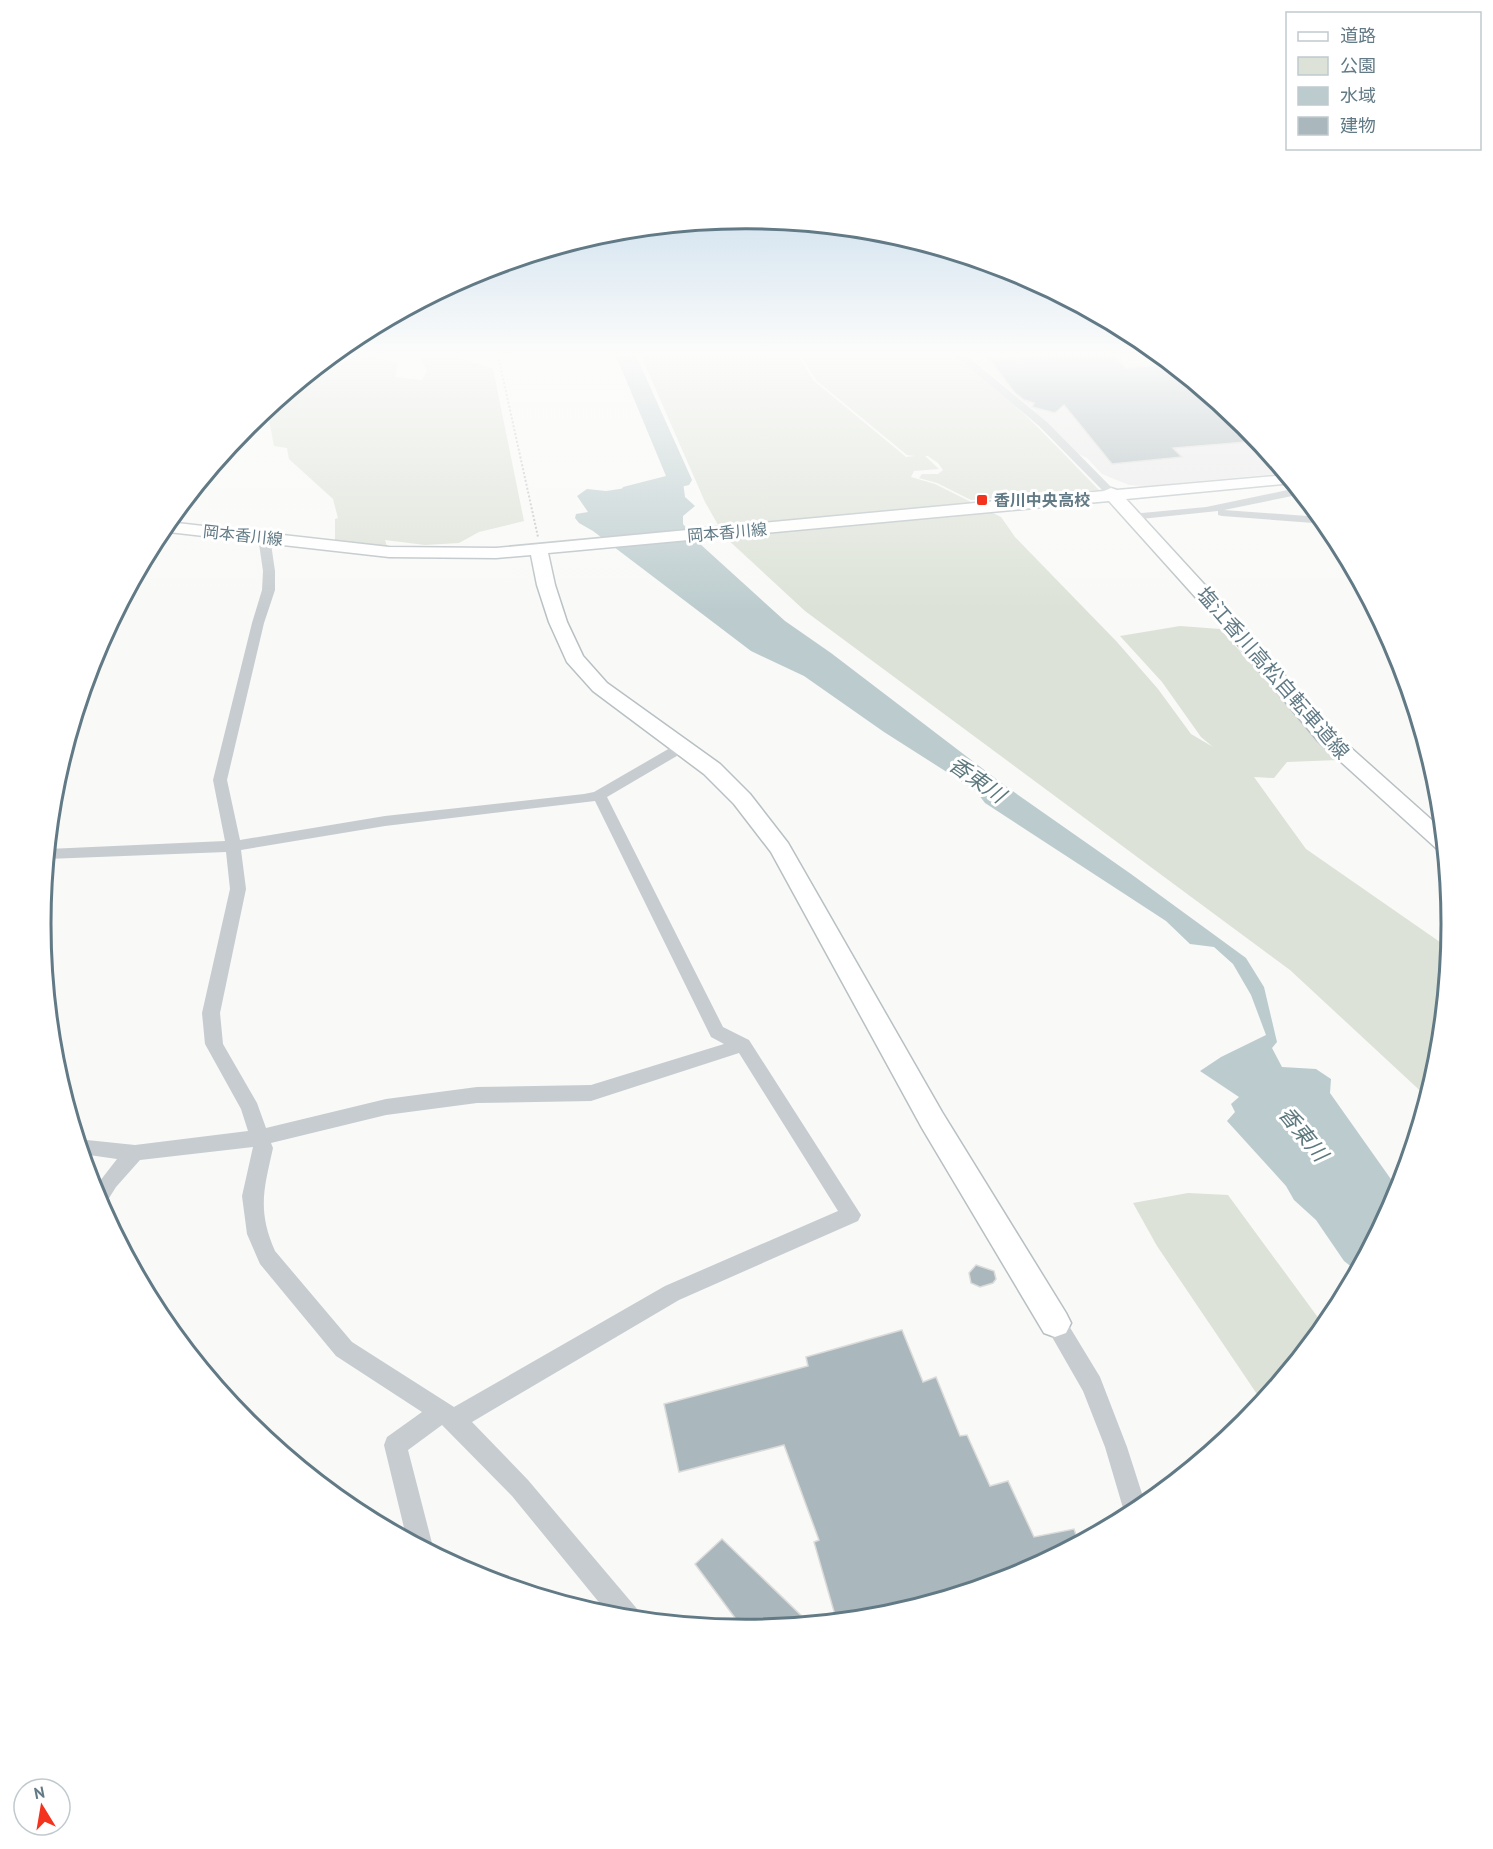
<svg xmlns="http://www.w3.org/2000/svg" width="1493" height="1849" viewBox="0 0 1493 1849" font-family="'PT Sans','Noto Sans JP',sans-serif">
<rect width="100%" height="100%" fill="#f9f9f7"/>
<polygon fill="#e7e9e8" points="960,351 1156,351 1246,426 1285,473 1146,486 1129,485 1102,474 1087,458 1074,452 1048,423 986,370"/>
<g fill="#dce2d7">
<polygon points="417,351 457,351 464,359 493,369 524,521 479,532 459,543 425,545 385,540 387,546 335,540 335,519 338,518 333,499 289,459 287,448 274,446 267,409 322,364 345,362 361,353 398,363 395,377 422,380 427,371"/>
<path d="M639,351H795L813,380L906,457L916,456L907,455L817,381L798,351H951C1005,391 1052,442 1099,490L971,500L937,483L919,478L922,474H938L943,470L938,463L928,456H925L939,469L914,471L911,477L935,484L1001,517L1015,537L1117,642L1158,689L1191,734L1213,747L1201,737L1162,682L1120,636L1180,626L1220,629L1338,760L1287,762L1274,778L1254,777L1306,849L1450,949L1439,1063L1428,1098L1290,970L805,611L725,537L705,502Z"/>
<polygon points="977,351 1077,351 988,359"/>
<polygon points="1188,1193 1228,1195 1325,1327 1263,1403 1157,1246 1133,1203"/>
</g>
<polygon fill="#bcccce" points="680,480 683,482 685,497 695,506 683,516 683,524 699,543 785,621 831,653 1004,785 1131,874 1246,958 1264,987 1277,1042 1272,1048 1282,1067 1316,1069 1331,1079 1330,1093 1400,1192 1358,1272 1344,1261 1316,1220 1294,1200 1286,1186 1227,1121 1235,1112 1231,1104 1239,1097 1200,1071 1221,1057 1266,1035 1251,995 1233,964 1214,947 1190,944 1166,921 985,803 975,790 884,732 804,676 751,651 593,531 579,523 575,518 576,514 588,512 577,496 587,489 606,491"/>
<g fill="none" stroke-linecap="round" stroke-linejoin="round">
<polygon fill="#bcccce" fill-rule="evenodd" points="614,351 634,351 692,480 689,485 632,499 623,497 620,492 623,487 666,476"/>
</g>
<g fill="#aab7bc" stroke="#dbdbd9" stroke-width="1.5">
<polygon points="1095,351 1111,351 1126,368 1171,364 1246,426 1258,441 1173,448 1182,457 1112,464 1064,405 1055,413 1032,407 1034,403 1024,400 1015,393 990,360"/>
<polygon points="976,1265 994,1271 996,1279 993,1283 980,1287 971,1283 969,1273"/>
<polygon points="902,1330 923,1382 936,1377 960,1436 967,1435 990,1486 1008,1481 1034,1537 1074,1529 1079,1544 1016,1577 884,1617 837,1622 814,1542 819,1540 784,1445 679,1472 664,1404 808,1366 806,1357"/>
<polygon points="722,1539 810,1624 744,1630 695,1564"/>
</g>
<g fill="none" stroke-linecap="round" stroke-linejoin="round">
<defs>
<polygon id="secondary" points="1286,475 1293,483 1126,499 1247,631 1332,731 1443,830 1445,852 1437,849 1318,741 1233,639 1109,501 548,553 555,585 567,622 583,656 607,683 720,764 750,794 788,843 942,1112 1066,1313 1071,1323 1066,1333 1055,1337 1044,1333 922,1128 771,852 734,804 704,774 593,691 567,662 549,622 537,585 531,555 496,558 389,557 160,531 168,522 389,547 496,548 1104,491 1111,488 1117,490"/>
</defs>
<use href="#secondary" stroke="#b8c0c4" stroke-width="3"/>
<polyline stroke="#c0c4c5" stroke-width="2" stroke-dasharray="2 2" stroke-linecap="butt" points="497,351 538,537"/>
<g fill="#c6cccf" fill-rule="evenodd">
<polygon points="950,351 961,351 1047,422 1115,491 1115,495 1107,495 1039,426"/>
<polygon points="1297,488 1302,494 1224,510 1321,517 1327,524 1222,516 1218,515 1218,511 1131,520 1125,517 1131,514 1206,507"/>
<path d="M264,533L270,537L275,571V590L264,623L227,780L240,840L385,816L584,794L594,792L677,744H687L689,747L687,750L607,797L723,1027L749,1040L861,1215L858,1221L679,1300L472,1422L528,1480L638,1610L641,1620L611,1617L512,1496L442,1425L408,1450L433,1547L431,1552L407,1540L384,1445L387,1437L422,1412L336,1356L260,1264L247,1234L242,1196L253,1147L140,1160L116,1187L104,1206L101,1207L93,1190L117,1159L82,1154L77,1139L135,1145L248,1131L241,1109L205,1044L202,1013L230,889L226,852L47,859L48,849L225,841L213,780L252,623L262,590L263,571L258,537ZM595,801L711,1037L724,1044L591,1085L477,1087L386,1099L266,1128L257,1103L223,1044L220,1013L246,889L241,850L385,826ZM739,1053L838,1211L665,1286L454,1407L352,1342L275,1251C257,1210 264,1189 273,1148L271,1143L386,1115L477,1103L591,1101Z"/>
<polygon points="1055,1313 1063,1316 1100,1377 1127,1447 1146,1506 1126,1518 1105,1447 1083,1391 1044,1323 1047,1316"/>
</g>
<use href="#secondary" fill="#fff" fill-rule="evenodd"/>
</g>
<linearGradient id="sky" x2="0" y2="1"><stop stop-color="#96bede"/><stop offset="0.58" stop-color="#fcfcfb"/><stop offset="1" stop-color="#fcfcfb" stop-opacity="0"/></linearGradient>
<rect width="1493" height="610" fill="url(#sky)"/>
<rect fill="#f3331d" stroke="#fff" stroke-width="2" x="976" y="494" width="12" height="12" rx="3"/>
<g text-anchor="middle" stroke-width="6" stroke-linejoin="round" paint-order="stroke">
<g font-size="16" font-weight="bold" fill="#617a85" stroke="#fff" text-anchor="start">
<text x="994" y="506">香川中央高校</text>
</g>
<g font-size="16" fill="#617a85" stroke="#fff">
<text transform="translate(727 532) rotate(-5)" y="6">岡本香川線</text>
<text transform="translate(243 535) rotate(6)" y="6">岡本香川線</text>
</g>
<g font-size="20" fill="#617a85" stroke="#fff">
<text transform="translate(1273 673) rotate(49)" y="7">塩江香川高松自転車道線</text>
</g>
<g font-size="21" font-style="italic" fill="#5d797e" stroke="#fff">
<text transform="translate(977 780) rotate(35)" y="7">香東川</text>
<text transform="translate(1303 1134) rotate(51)" y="7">香東川</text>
</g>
</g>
<path d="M0 0H1493V1849H0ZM51 924a695 695 0 1 1 1390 0a695 695 0 1 1-1390 0Z" fill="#fff" fill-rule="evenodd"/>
<path fill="none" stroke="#617a85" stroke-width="3" d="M51 924a695 695 0 1 1 1390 0a695 695 0 1 1-1390 0Z"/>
<rect x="1286" y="12" width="195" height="138" fill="#ffffff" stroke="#c0cace" stroke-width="1.5"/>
<rect x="1298" y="32" width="30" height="9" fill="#ffffff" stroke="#c0cace" stroke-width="1.5"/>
<text x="1340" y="42" font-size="18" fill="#617a85">道路</text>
<rect x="1298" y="57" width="30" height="18" fill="#dce2d7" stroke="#c0cace" stroke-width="1.5"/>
<text x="1340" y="72" font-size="18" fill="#617a85">公園</text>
<rect x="1298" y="87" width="30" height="18" fill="#bcccce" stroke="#c0cace" stroke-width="1.5"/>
<text x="1340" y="102" font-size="18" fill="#617a85">水域</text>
<rect x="1298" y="117" width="30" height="18" fill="#aab7bc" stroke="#c0cace" stroke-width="1.5"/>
<text x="1340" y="132" font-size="18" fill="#617a85">建物</text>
<g transform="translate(42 1807) rotate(349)"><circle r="28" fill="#ffffff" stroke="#c0cace" stroke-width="1.5"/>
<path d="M0-4.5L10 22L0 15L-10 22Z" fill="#f3331d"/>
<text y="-9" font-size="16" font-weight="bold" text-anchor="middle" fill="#617a85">N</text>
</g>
</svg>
